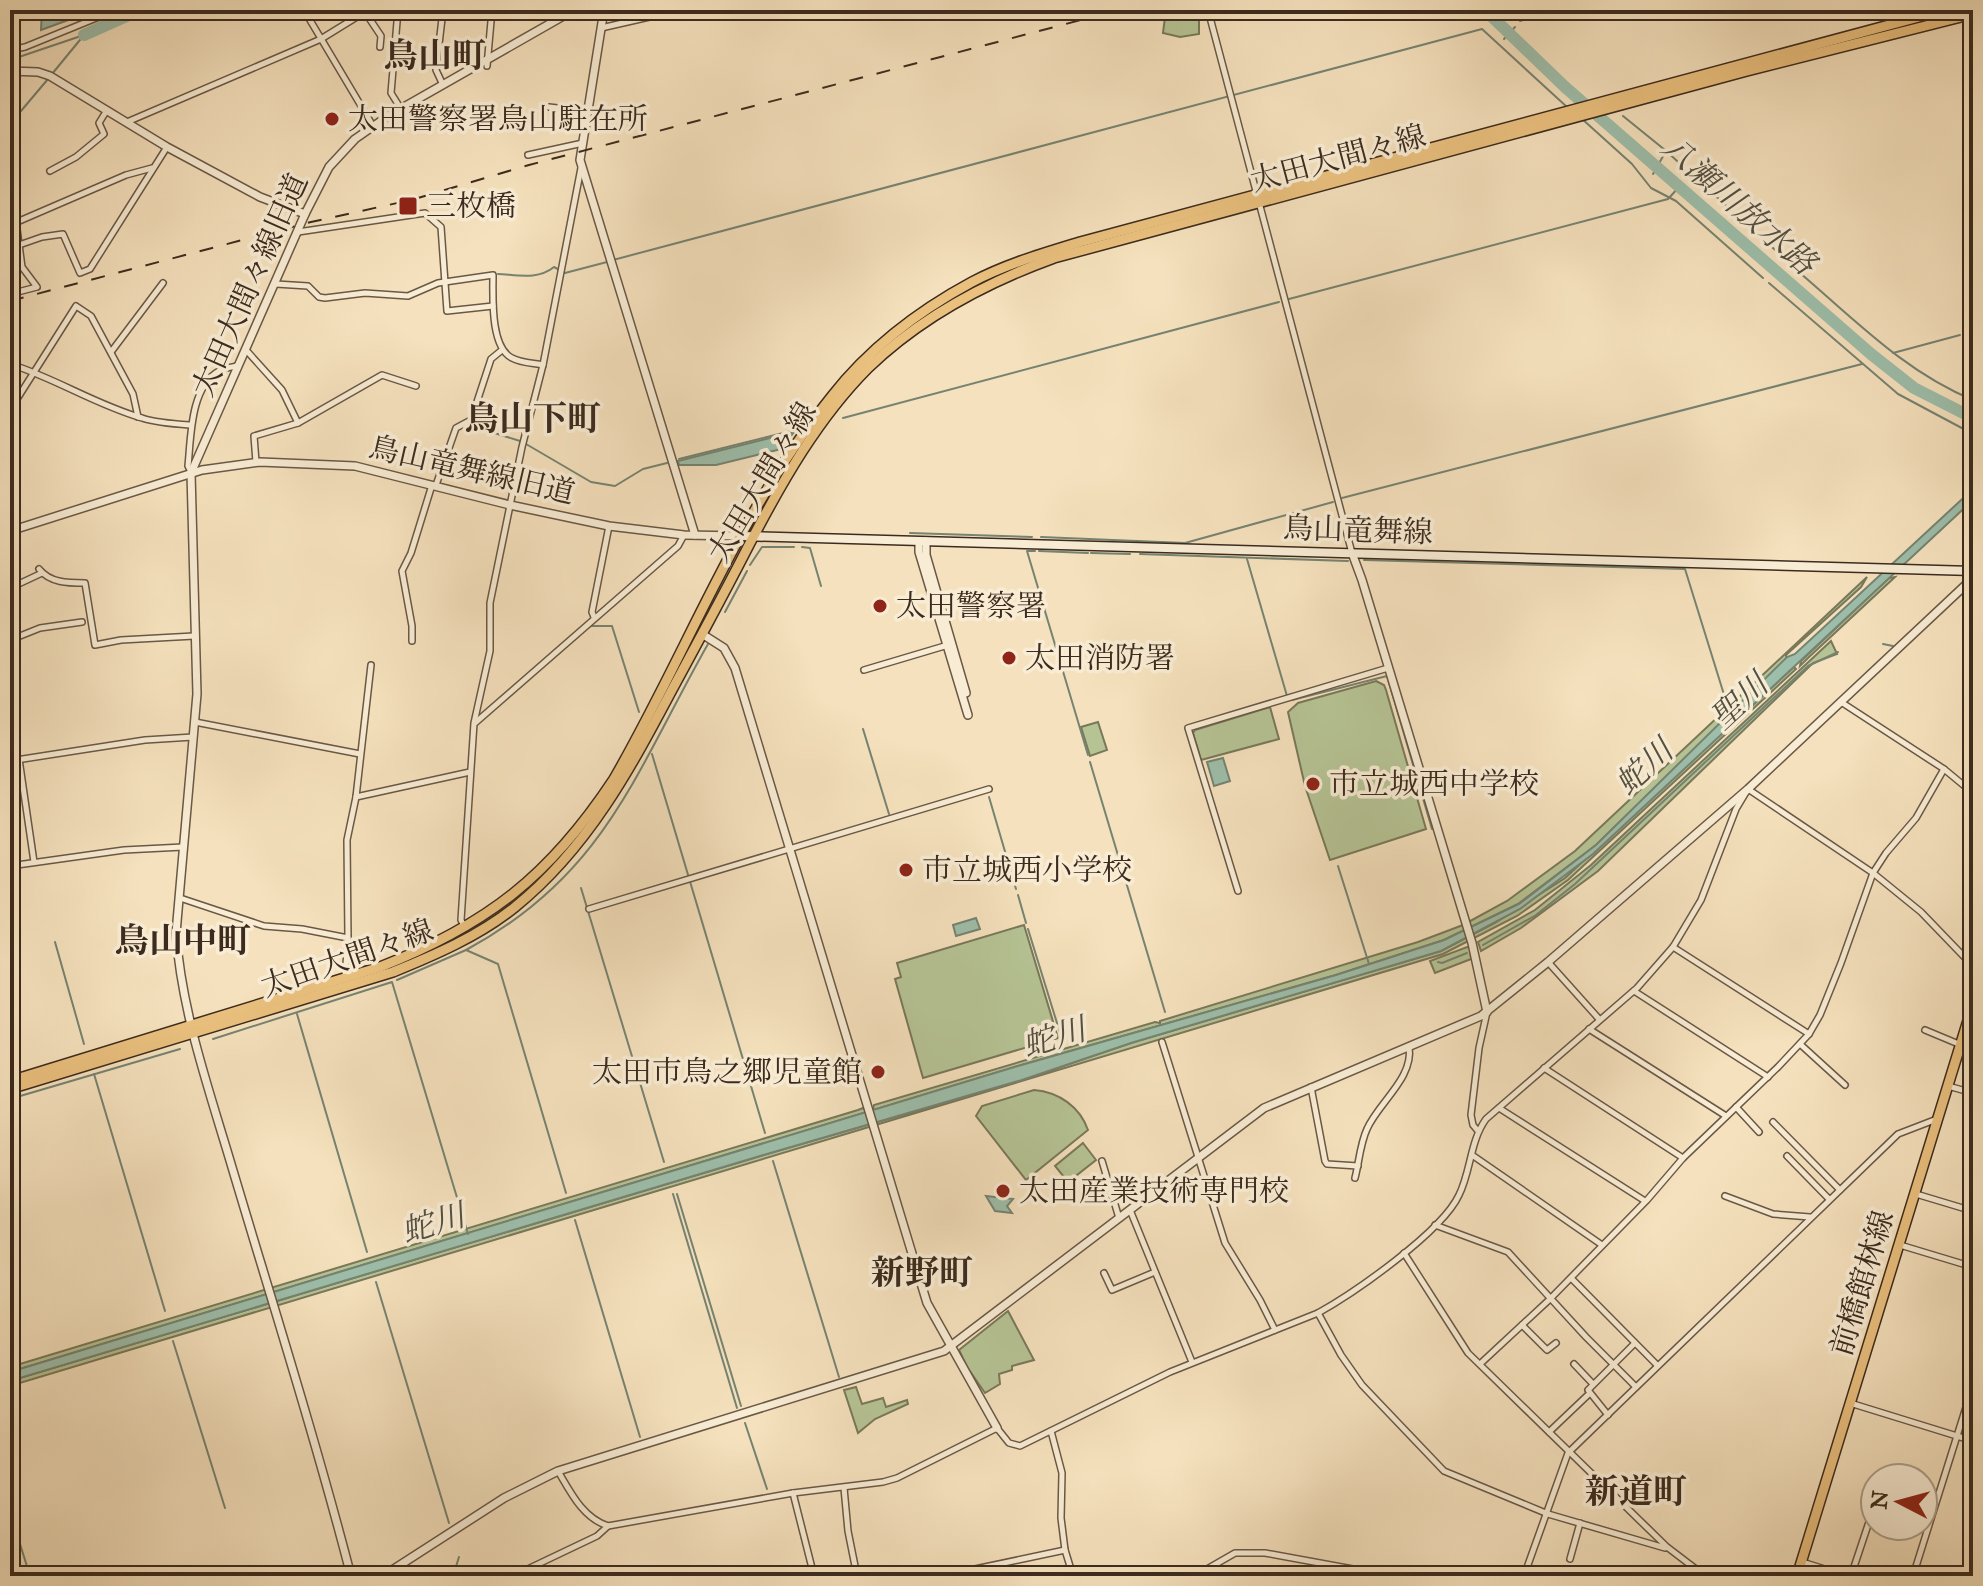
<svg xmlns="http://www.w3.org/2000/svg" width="1983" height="1586" viewBox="0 0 1983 1586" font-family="'IM FELL Great Primer','Noto Serif JP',serif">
<rect width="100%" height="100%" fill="#f5e1bd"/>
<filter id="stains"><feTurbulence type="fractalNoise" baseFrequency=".0025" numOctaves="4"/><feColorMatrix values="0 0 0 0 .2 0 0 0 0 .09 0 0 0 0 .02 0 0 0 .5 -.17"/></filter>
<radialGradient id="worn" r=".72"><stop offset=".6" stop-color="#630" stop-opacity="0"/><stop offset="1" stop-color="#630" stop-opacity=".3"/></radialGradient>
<g fill="#b6c495" stroke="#79785a" stroke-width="2">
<polygon points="1191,15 1199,19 1199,34 1180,37 1163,33 1165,17"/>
<polygon points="1867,577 1861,587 1786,655 1787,660 1596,845 1518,904 1444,940 1336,975 1018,1066 10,1372 10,1367 858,1110 863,1108 866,1111 873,1109 874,1105 1155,1022 1160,1023 1160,1021 1418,942 1463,925 1507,901 1575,851"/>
<polygon points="1895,577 1808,658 1800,666 1801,661 1889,578"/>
<polygon points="1831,641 1837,654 1813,663 1598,871 1521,928 1481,951 1478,942 1535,910 1591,865"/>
<polygon points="1794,667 1796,669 1568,880 1517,916 1443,954 10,1386 10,1381 767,1154 1022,1080 1131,1043 1441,951 1495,923 1565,878"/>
<polygon points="1376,681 1384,685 1386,690 1426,829 1330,860 1305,786 1288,712 1298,703"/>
<polygon points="1270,707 1279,739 1201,760 1193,733 1195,730"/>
<polygon points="1098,722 1107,750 1090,756 1081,727"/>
<polygon points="1024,925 1058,1038 923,1078 895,979 901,977 897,963"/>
<polygon points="1467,947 1470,948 1471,959 1435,973 1430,961"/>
<path d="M1034,1090C1059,1092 1080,1107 1088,1130L1026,1180L976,1116L982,1106Z"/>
<polygon points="1083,1143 1096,1160 1068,1182 1055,1166"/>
<polygon points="1008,1311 1034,1360 1012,1366 1012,1370 999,1374 1000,1384 985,1393 967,1367 959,1350"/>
<polygon points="856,1387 862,1404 883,1398 886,1407 907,1400 908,1404 875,1419 858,1433 844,1390"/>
</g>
<g fill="#9dbeaa" stroke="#768372" stroke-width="2">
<polygon points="42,10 71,10 71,19 41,30"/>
<polygon points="794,432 781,449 716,465 679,465 678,461"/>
<polygon points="1973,489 1973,500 1593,854 1520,909 1441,951 1131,1043 1022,1080 767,1154 10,1381 10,1372 1018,1066 1336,975 1444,940 1519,904 1596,845 1787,657 1795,654"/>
<polygon points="1223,758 1230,781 1214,786 1207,762"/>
<polygon points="976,918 980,929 956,936 953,925"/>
<polygon points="986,1196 1013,1199 1007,1206 1012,1213 995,1211"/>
</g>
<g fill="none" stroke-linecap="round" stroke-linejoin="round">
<g stroke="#768372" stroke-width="2">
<polyline points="1520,21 1559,10"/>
<polyline points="1504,39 1515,27"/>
<polyline points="10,60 81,36"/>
<polyline points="52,74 84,35"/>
<polyline points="1623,116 1665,150 1795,268"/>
<polyline points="1581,118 1632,164 1651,188 1676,201 1763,278"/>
<polyline points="10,124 48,79"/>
<polyline points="1653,174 1666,151"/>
<polyline points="613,260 1482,29 1567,107"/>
<path d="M1800,273C1855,320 1905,372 1973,400"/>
<path d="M498,274C518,275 538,280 554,267L565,273L607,262"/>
<polyline points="1769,283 1898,394 1973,434"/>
<polyline points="1289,299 1668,199 1680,186"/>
<polyline points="1966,334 1973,332"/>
<polyline points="1893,353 1960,335"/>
<polyline points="843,418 1279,302"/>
<polyline points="472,426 520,441"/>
<polyline points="526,444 591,482 615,486 643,469 667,463"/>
<polyline points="679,459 795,430"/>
<polyline points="1342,498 1862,364"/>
<polyline points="910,533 1032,537"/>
<polyline points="1041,537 1185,543 1333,502"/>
<polyline points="802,547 810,548 821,586"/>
<polyline points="1035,551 1027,551 1088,755"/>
<polyline points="1039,551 1088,553"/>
<polyline points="1091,553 1130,554"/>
<polyline points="1140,554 1348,561"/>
<polyline points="1247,559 1287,696"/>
<polyline points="1364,560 1685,569 1726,701 1735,712"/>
<polyline points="750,565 762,547 794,547"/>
<polyline points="725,612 747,571"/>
<polyline points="591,626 612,626 639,712"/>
<polyline points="1883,644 1893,646"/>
<polyline points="1292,700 1387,676 1432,829"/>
<polyline points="863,729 889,814"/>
<polyline points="652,754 765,1133"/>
<polyline points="1090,762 1165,1012"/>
<polyline points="989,797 1016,889"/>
<polyline points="1338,866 1369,964"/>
<polyline points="581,888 664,1162"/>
<polyline points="1018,895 1026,923"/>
<polyline points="1028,929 1061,1036"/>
<polyline points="55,942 84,1044"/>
<polyline points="1483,945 1536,915 1575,884 1808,666 1838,652"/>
<path d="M466,950C605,875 635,773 708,644"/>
<polyline points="1438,962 1442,963 1467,953"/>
<polyline points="397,980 466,950 498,964 566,1193"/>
<polyline points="297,1014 367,1252"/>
<polyline points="213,1039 392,982 468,1234"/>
<polyline points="94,1074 165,1311"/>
<polyline points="10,1099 180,1049"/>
<polyline points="773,1161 839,1377"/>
<polyline points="673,1194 737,1408"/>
<polyline points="677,1194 741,1406"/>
<polyline points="575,1220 640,1437"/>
<polyline points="376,1282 449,1523"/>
<polyline points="173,1341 225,1508"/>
<polyline points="745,1423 767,1489"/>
<polyline points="10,1512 30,1576"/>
<polyline points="453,1576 459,1557"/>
</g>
<g stroke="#9dbeaa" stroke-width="12">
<polyline points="1485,10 1565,87 1871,354 1914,388 1973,418"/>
<polyline points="84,35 140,10"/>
</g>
<defs>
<g id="minor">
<polyline points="304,10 373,126"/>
<polyline points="398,10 391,93 401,109"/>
<polyline points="1208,10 1352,553"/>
<polyline points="365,12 381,36 380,47"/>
<polyline points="413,12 442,15"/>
<polyline points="601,28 680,10"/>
<polyline points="10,50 25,47 116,10"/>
<polyline points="487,66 492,10"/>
<polyline points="443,85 436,70 443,10"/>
<polyline points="549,107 566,109"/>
<polyline points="127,122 321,39 368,10"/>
<polyline points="528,155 583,143"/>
<polyline points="50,171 76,157 104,134 99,123 107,110"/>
<polyline points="10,225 126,175 152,168"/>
<polyline points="298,232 425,213 441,227 447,311 493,306"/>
<polyline points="19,245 42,237 63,234 80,273 90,269 167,147"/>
<path d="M276,284L308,286L319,297L325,298L365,293L408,296L438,283L493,275C493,296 490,347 512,358C521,363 533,363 543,365"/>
<polyline points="10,294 37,287 22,267 16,222"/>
<polyline points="246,350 282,390 298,423 382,375 416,386"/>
<polyline points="111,352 163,283"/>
<path d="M10,364C55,378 96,405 142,418C157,423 175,424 191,425"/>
<polyline points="10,410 76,306 91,316 133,394 138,417"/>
<polyline points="256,462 254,436 298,423"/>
<path d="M191,472L188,466C191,438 190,387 219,371C223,368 232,367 237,366"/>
<polyline points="436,485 456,428 471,420 491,359 502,350"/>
<path d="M39,569C50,583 68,583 85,583L95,645L121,640L194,636"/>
<polyline points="10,588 42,573"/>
<polyline points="594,617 592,612 609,526"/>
<polyline points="10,640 40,628 82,622"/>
<polyline points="412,641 412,626 402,571 411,553 432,485"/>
<polyline points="864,670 948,645"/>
<polyline points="1841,702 1944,769 1973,793"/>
<polyline points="195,722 360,754"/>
<polyline points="475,723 678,546 684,535"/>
<polyline points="19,759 34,862"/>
<polyline points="10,761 145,740 193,737"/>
<polyline points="356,797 470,772"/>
<polyline points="10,866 124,850 183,847"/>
<polyline points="1238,891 1188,728 1388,668"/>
<polyline points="180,898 264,926 302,929 348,938"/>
<polyline points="589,909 989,789"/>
<polyline points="464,926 461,920 474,723 490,651 490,603 522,447 543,365 581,168"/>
<polyline points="1673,947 1809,1034"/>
<polyline points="1548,962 1599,1019"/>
<polyline points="345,977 348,938 347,840 356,797 371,665"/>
<polyline points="1634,991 1768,1077"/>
<polyline points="1589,1029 1726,1116"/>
<polyline points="1925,1030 1961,1045"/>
<polyline points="1162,1042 1225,1243 1260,1300 1275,1330"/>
<polyline points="1800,1044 1845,1085"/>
<polyline points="1544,1068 1683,1158"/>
<polyline points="1948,1086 1973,1093"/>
<polyline points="1311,1087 1325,1161 1327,1164 1358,1166"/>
<polyline points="1736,1107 1759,1132"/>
<polyline points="1499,1108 1645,1201"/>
<polyline points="1773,1122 1840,1190"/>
<polyline points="1478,1131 1473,1125 1471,1115 1479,1048 1487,1012"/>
<polyline points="1472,1155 1602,1245"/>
<polyline points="1787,1156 1829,1199"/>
<polyline points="1102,1161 1119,1218"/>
<path d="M1355,1178C1359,1163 1360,1144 1367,1129C1378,1103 1414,1078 1409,1047"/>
<polyline points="1916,1194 1966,1209 1973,1199"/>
<polyline points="1725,1196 1773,1214 1810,1217"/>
<polyline points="1130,1210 1192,1362"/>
<polyline points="1435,1225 1508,1252 1586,1337 1636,1387"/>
<polyline points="1900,1245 1973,1267"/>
<polyline points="1404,1253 1468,1353 1667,1547 1705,1576"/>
<polyline points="1104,1273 1112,1290 1155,1272"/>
<polyline points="1571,1278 1657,1365"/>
<polyline points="1318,1313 1341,1355 1362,1385 1444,1471 1548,1514 1665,1548"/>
<polyline points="1522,1325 1547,1350 1556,1343"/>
<polyline points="1480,1364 1550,1299 1647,1200 1683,1158 1778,1067 1809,1034 1820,1015 1841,963 1873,873 1886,853 1916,818 1944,769"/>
<polyline points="1574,1364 1593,1384"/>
<polyline points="1850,1403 1973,1441"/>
<polyline points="1608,1415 1588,1390 1635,1343"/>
<polyline points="1051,1431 1062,1473 1061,1518 1065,1550 1073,1576"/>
<polyline points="1549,1432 1590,1393"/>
<path d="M558,1471C571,1493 583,1518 608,1526L793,1493L883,1482L897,1478L997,1428L1009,1443L1020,1446L1170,1372L1318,1313C1354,1293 1442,1232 1459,1195C1471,1171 1470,1141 1486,1119L1637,988L1673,947L1701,900L1736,809L1748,789L1873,873L1921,912L1973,966"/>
<polyline points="844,1488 848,1531 857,1576"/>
<polyline points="793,1493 814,1576"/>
<polyline points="1570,1559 1580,1523"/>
<polyline points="1802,1562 1847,1576"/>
<polyline points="537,1566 538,1576"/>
<polyline points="513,1576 597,1536 608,1526"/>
<polyline points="942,1576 1065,1550"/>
<polyline points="1195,1576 1235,1553 1265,1553 1391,1576"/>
<polyline points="1524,1576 1568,1453 1898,1134 1937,1119"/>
<polyline points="1851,1576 1869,1522"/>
<polyline points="1913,1576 1973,1385"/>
</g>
<g id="tertiary">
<polyline points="604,10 580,160 695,535"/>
<polyline points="10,71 38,72 50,76 167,147 260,197 305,214"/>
<polyline points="10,531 202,470 260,462 355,466 510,505 609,526 684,535 742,536"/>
<polyline points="919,541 919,552 968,715"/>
<polyline points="926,541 926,555 966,693"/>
<polyline points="1352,553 1362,580 1472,943 1487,1012"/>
<polyline points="702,634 724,648 735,668 927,1303 997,1428"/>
<path d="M351,1576C316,1441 274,1308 234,1174C211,1095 182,1016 176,933L197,694L191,473L305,214L329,167L355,139L388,116L574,10"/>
<polyline points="383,1576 504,1498 558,1471 944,1351 1264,1108 1481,1016 1548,962 1748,789 1973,578"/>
</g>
<polyline id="secondary" points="742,536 1973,571"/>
<g id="primary">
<path d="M10,1081L380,967C487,925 550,876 614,779C687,653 739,510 832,396C869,349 920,310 972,282C1006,264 1044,253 1080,242L1945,10"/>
<path d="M10,1089L393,972C435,955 479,936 515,907C588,848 630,769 673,688C699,640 725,592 750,543C782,482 818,418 868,368C921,317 985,283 1054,258L1747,71L1973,14"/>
<polyline points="1797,1576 1973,1004"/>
</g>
</defs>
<use href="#minor" stroke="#6a5846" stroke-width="8"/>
<use href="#tertiary" stroke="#6a5846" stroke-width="10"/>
<use href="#secondary" stroke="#3c2b1e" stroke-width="11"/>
<use href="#primary" stroke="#3c2b1e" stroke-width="12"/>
<use href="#minor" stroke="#f8ecd4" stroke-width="5"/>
<use href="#tertiary" stroke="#f8ecd4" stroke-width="7"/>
<use href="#secondary" stroke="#f8ecd4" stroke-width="8"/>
<use href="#primary" stroke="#eac07e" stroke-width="9"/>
<polyline stroke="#3c2b1e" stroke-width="2" stroke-dasharray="14 14" stroke-linecap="butt" points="10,301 311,222 411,200 529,165 1119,10"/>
</g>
<g fill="#8f2418" stroke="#f8ecd4" stroke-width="3">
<circle cx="332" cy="119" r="8"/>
<rect x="398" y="196" width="20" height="20" rx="4"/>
<circle cx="880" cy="606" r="8"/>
<circle cx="1009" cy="658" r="8"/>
<circle cx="1313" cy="784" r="8"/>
<circle cx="906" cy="870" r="8"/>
<circle cx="878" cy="1072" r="8"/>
<circle cx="1003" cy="1191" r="8"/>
</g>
<g text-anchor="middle" stroke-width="7" stroke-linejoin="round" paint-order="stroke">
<g font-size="30" fill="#3c2b1e" stroke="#f8ecd4" text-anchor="start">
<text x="348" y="129">太田警察署鳥山駐在所</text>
<text x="426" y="216">三枚橋</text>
<text x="896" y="616">太田警察署</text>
<text x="1025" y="668">太田消防署</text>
<text x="1329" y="794">市立城西中学校</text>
<text x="922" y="880">市立城西小学校</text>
<text x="862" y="1082" text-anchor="end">太田市鳥之郷児童館</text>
<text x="1019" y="1201">太田産業技術専門校</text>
</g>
<g font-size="30" fill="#3c2b1e" stroke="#f8ecd4">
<text transform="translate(1338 158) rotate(-15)" y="10">太田大間々線</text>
<text transform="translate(250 285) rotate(-66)" y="10">太田大間々線旧道</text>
<text transform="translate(472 470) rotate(13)" y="10">鳥山竜舞線旧道</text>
<text transform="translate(762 482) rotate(-59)" y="10">太田大間々線</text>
<text transform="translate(1358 530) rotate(2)" y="10">鳥山竜舞線</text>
<text transform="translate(347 958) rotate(-19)" y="10">太田大間々線</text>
<text transform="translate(1862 1283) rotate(-73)" y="10">前橋館林線</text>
</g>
<g font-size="32" font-style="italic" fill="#545041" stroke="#f8ecd4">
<text transform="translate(1739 205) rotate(41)" y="11">八瀬川放水路</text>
<text transform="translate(1739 701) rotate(-43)" y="11">聖川</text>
<text transform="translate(1644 767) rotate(-43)" y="11">蛇川</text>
<text transform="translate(1054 1037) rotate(-17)" y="11">蛇川</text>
<text transform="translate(433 1223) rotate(-17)" y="11">蛇川</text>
</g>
<g font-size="34" font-weight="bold" fill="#3c2b1e" stroke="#f8ecd4">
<text x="435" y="67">鳥山町</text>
<text x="533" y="430">鳥山下町</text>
<text x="183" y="952">鳥山中町</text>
<text x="922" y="1284">新野町</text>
<text x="1636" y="1503">新道町</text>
</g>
</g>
<rect width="1983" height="1586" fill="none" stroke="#f5e1bd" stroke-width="40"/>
<rect x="12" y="12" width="1959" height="1562" fill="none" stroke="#3c2b1e" stroke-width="4"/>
<rect x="20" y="20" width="1943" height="1546" fill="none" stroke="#3c2b1e" stroke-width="2"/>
<g transform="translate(1899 1502) rotate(276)"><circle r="38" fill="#f8ecd4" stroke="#ad9f8b" stroke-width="2"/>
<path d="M0-6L14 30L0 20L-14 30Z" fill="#8f2418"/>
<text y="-12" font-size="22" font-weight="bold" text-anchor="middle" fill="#3c2b1e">N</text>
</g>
<rect width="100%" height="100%" filter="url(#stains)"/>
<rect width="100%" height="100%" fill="url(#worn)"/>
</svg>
